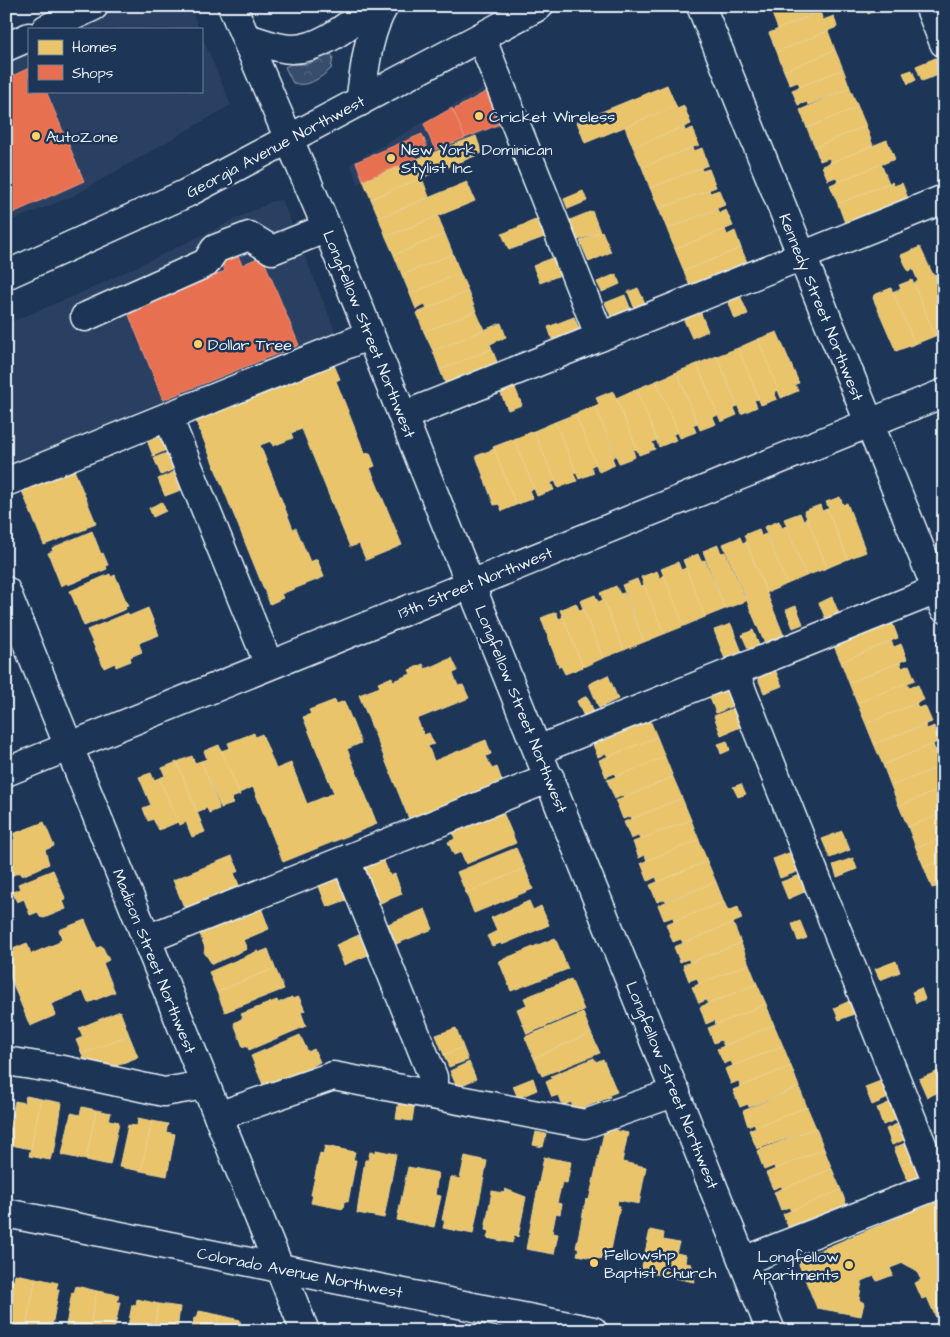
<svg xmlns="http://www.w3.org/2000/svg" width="950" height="1337" viewBox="0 0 950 1337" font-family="'Architects Daughter',sans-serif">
<defs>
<pattern id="park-crowns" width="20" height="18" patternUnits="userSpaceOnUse" patternTransform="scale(1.25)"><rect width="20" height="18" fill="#374d6c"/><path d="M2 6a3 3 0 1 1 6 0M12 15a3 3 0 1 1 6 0" fill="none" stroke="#546782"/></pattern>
</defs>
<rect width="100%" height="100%" fill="#1d3557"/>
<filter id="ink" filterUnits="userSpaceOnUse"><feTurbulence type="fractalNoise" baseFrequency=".02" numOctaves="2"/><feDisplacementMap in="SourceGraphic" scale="10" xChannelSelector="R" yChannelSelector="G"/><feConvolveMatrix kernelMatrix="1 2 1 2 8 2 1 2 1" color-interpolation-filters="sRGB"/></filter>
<g filter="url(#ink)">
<g fill="#2a4162">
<polygon points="105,6 190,6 199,29 58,29"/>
<polygon points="201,34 231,105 73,196 6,223 6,53 29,43 29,91 201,91"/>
<polygon points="493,83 508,123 358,183 350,164"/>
<polygon points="282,200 338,338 6,470 6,324 88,290 273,201"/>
</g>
<path fill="url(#park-crowns)" stroke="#909fb2" d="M331,54L333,57L331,69C320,78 308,88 293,83L285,67L291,64H307Z"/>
<g fill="#e9c46a" stroke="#e9d295">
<polygon points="769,6 833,6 778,29"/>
<polygon points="865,6 886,6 868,14"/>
<polygon points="820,12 823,20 834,16 837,27 777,52 769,33"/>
<polygon points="828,31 835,50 784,71 777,52"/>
<polygon points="835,50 843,69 800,87 798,82 790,85 784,71"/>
<polygon points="938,57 944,73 922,81 916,66"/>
<polygon points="843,69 850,88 808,105 807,102 798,105 792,90"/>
<polygon points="912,70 916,80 908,84 903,73"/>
<polygon points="667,85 676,106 585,143 577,122"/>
<polygon points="850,88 858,107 807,128 800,110"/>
<polygon points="676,106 677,109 684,106 691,124 633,147 625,127"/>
<polygon points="858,107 866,126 815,147 807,128"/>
<polygon points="866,126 873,146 831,163 829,158 820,161 815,147"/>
<polygon points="684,127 685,131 693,128 699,145 642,167 633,147"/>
<polygon points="476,136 482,153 371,199 363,180"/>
<polygon points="887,140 895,159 838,182 836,177 828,180 822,166"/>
<polygon points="692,148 694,151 702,148 708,165 650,188 642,167"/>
<polygon points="881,164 889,183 838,204 830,185"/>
<polygon points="701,168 702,171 709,169 716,187 659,209 650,188"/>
<polygon points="422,178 429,197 379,218 371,199"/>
<polygon points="467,182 475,201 386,237 379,218"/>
<polygon points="892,182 894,186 902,183 909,201 856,224 854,220 845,223 838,204"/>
<polygon points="709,190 710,193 719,190 725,205 667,229 659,209"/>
<polygon points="583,191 587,201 568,209 564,199"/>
<polygon points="717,209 719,213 726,210 733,226 675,249 667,229"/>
<polygon points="592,211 600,232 578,240 570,220"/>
<polygon points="438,216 445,234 394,255 386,237"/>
<polygon points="540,218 547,236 509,250 502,234"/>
<polygon points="725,229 727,235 735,231 741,248 684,271 675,249"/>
<polygon points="602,231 611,252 589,262 580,241"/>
<polygon points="445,234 453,254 402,275 394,255"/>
<polygon points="920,247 944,298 944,332 935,336 914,284 918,281 913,269 908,271 901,255"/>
<polygon points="741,248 747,262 741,265 743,270 691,289 684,271"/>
<polygon points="453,254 460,273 410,294 402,275"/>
<polygon points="556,256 563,274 540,283 533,266"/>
<polygon points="944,272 944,298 934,275"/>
<polygon points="460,273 468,291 427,309 425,305 416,309 410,294"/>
<polygon points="616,274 620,284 602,292 597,282"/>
<polygon points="912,280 935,336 915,344 893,292 901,289 899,285"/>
<polygon points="638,288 645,303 634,307 628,292"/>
<polygon points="891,288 915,344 896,351 873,298 874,295"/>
<polygon points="468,291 476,311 424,332 417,313"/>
<polygon points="739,293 748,314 735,319 727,298"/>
<polygon points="625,295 633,315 614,323 605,303"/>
<polygon points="476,311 484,330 433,351 424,332"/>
<polygon points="700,311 708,331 692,338 683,318"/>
<polygon points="574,317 582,336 555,347 548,327"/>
<polygon points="501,323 506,337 490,344 492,349 440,370 433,351"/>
<polygon points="777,332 799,383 795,384 798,391 781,398 758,339"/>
<polygon points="758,339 778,390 774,392 777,399 761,405 738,348"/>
<polygon points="738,348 759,399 754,400 757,407 741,414 717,356"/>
<polygon points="492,349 499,367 446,385 440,370"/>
<polygon points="717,356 737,406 734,408 737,415 721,422 697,364"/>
<polygon points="697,364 718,415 713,417 716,424 700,430 677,372"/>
<polygon points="334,365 340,379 336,381 365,454 370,453 375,466 370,468 402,545 366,560 359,544 350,547 302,429 291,433 293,438 273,446 271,441 260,445 293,529 296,528 310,562 317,559 324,577 281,594 283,598 270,604 196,421"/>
<polygon points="677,372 697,423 693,425 696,432 680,438 656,381"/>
<polygon points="656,381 678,432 673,434 676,440 659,447 636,389"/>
<polygon points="513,383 522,405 508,410 499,389"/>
<polygon points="636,389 657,440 652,442 655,449 639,455 616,398"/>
<polygon points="613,391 637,449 633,450 635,457 619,463 595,406 599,404 596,398"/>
<polygon points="595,406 615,456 612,458 615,465 599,472 575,414"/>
<polygon points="575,414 596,464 591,466 594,473 579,479 555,422"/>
<polygon points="555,422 576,472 573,473 577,481 558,488 534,431"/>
<polygon points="163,428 171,448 153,456 145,435"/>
<polygon points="534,431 555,481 551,483 554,490 537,496 514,439"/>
<polygon points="514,439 534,489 530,490 533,498 516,505 493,447"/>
<polygon points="494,449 516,505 502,511 499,504 494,505 476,456"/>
<polygon points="172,451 179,467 161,475 154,458"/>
<polygon points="72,465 96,523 88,526 86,529 44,545 20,486"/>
<polygon points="179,470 186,488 165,496 158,479"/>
<polygon points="840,497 843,505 847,503 866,552 848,559 827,509 829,509 826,502"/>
<polygon points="162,502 166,511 153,517 149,508"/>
<polygon points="820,505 822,511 827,509 848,559 827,568 804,511"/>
<polygon points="800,513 803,520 807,518 827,568 806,576 784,519"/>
<polygon points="779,521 782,528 786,526 806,576 787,584 764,527"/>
<polygon points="759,529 761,536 766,534 787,584 766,593 744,535"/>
<polygon points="92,531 101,554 103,553 108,565 106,566 107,569 68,585 67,583 61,586 48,553 53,551 52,548"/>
<polygon points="740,537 743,544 746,542 784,636 765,644 723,544"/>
<polygon points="718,545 721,553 725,552 746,601 725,609 703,551"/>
<polygon points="698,554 701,561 705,560 725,609 705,617 683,560"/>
<polygon points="678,562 681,570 686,568 705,617 684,626 661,569"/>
<polygon points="657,571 660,578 664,576 684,626 664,634 641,577"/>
<polygon points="110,574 111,577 115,575 128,606 125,607 126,609 84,626 70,591"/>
<polygon points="637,579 640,586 644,585 664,634 644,642 622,585"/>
<polygon points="616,586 620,594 624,593 644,642 624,650 600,593"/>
<polygon points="595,595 598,602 603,600 624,650 603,658 580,601"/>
<polygon points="832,597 840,616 827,622 819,603"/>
<polygon points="576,603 579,610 583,609 603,658 583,667 560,610"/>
<polygon points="796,606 803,624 793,628 786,610"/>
<polygon points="148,608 159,635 141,642 139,644 142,652 130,657 131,661 116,667 115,663 104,668 87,630 128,613 129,616"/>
<polygon points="556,612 559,619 563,617 583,667 565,674 561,666 559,667 541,618"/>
<polygon points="892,622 898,638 841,662 833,644"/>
<polygon points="731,624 743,655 726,662 714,630"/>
<polygon points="753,630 760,648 750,653 742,635"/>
<polygon points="891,641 894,647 901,644 907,659 849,683 841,662"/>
<polygon points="452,658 458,671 453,673 458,686 463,685 469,698 417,719 424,735 429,733 434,744 428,746 434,761 486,740 491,754 486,756 492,769 497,767 502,781 409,819 359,695 380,687 378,683 392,677 393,681 411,674 409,670 423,664 425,669"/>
<polygon points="900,662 902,668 909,665 915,680 857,703 849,683"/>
<polygon points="774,667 782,686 764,693 756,674"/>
<polygon points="608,675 618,699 599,708 589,684"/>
<polygon points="907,683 909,688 918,685 924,700 866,724 857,703"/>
<polygon points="727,685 735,705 716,713 708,693"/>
<polygon points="587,696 595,714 585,719 577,701"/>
<polygon points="335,700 337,704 344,701 361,743 347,749 377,824 283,862 253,787 239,793 221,751 230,748 228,743 254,733 255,737 262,734 276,769 291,763 307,804 334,793 303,717 311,714 309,710"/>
<polygon points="916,703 918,708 925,706 932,722 874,744 866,724"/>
<polygon points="736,707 743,726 721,735 714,716"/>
<polygon points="649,718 657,737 608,757 606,753 598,757 592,742"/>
<polygon points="925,725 927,729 934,726 940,741 883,765 874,744"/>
<polygon points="657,737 665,757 616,777 615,773 606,777 599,760"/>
<polygon points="727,741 730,750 721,754 718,744"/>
<polygon points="933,744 935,750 942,747 944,765 891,786 883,765"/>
<polygon points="219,745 240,795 231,798 233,804 221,808 201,761 207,759 204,751"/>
<polygon points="192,756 195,763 201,761 218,804 219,809 209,813 207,808 197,812 177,762"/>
<polygon points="665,757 673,777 624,798 623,795 615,799 607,780"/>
<polygon points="177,762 205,832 192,837 186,822 180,825 178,822 159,778 165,776 162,768"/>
<polygon points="942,766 944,788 899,806 891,786"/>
<polygon points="151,773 154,780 159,778 178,822 159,830 153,819 148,821 143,808 151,805 139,777"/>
<polygon points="673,777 682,798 632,819 631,816 623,819 616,801"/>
<polygon points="741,784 746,794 738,797 733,787"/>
<polygon points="944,788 944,813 908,827 899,806"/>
<polygon points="682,798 691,820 640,839 638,836 631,839 624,822"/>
<polygon points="502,810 516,843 466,864 461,852 454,855 448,842 455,839 452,831"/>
<polygon points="944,813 944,837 916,848 908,827"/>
<polygon points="691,820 699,840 647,861 645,855 639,858 633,842"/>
<polygon points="44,822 54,846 45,850 49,864 22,876 20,872 11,876 6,864 6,842 15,839 13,834"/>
<polygon points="842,831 850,850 830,858 822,839"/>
<polygon points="944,837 944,860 924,867 916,848"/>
<polygon points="699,840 707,861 658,882 656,877 648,881 641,863"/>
<polygon points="516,848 525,868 466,893 457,872"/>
<polygon points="794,851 802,870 780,878 773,859"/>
<polygon points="232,856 239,871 234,873 241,890 186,912 173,880"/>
<polygon points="853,858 857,869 837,877 833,865"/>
<polygon points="383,859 390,876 395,874 402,894 378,904 362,867"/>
<polygon points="944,860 944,885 932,888 924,867"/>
<polygon points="707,861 716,882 666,901 665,899 657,902 650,885"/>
<polygon points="525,868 533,889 474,913 466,893"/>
<polygon points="53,870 66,900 63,901 66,909 44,918 40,917 38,912 30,915 24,899 17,902 12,892 20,889 18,884"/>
<polygon points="803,874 809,890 788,899 781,882"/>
<polygon points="337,876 346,900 327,907 318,884"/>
<polygon points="716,882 724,902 674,921 673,917 664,920 658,905"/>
<polygon points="529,901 533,910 541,906 549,925 502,945 501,943 492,946 487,936 497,931 491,918"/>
<polygon points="259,902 269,929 243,940 247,949 212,964 204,952 205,948 197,926"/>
<polygon points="724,902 728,911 738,907 742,919 683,943 681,939 673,942 666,924"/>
<polygon points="425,909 433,929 396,944 388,924"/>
<polygon points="85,920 97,948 102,946 109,960 103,963 115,992 88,1003 83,991 51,1004 56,1015 30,1026 6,967 6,952 27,943 31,954 60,942 59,940 62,939 59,930"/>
<polygon points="800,921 807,938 798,941 792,924"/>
<polygon points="733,923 741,943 690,962 688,959 680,962 674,947"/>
<polygon points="359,935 368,955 344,965 336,945"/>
<polygon points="555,938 568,969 511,991 499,961"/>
<polygon points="741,943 749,964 699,984 697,978 689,981 683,965"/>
<polygon points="268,949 275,968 217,992 209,972 258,951 258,953"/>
<polygon points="896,961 900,972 880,980 875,969"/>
<polygon points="749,964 757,984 708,1004 706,1000 699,1003 692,987"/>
<polygon points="275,968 284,989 225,1012 217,992"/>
<polygon points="571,979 584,1010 527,1034 517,1009 527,1005 524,998"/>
<polygon points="757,984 766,1004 716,1025 715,1020 706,1024 700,1007"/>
<polygon points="921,988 925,999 916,1003 912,992"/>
<polygon points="292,997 292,999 299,997 305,1011 301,1012 306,1026 249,1050 247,1045 243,1047 234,1023 243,1018 241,1014 277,1000 278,1003"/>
<polygon points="854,999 859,1012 839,1020 834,1008"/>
<polygon points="766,1004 774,1025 724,1046 721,1040 714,1043 708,1028"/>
<polygon points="120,1011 129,1035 82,1054 76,1040 83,1037 79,1028"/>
<polygon points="583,1013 591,1033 534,1058 525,1037"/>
<polygon points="774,1025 783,1046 733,1066 731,1061 724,1064 717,1049"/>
<polygon points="456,1028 463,1047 444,1055 436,1035"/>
<polygon points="591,1033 600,1053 542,1076 534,1058"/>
<polygon points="129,1035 138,1057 99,1073 87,1067 82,1054"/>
<polygon points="300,1035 308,1052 314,1049 320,1062 303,1071 304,1073 264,1087 251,1056"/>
<polygon points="783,1046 791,1066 741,1087 738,1081 731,1084 725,1069"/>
<polygon points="463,1047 468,1060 449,1067 444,1055"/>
<polygon points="594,1058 596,1062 603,1059 617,1092 609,1095 610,1097 575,1111 571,1102 563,1106 559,1095 552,1097 546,1082 552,1079 551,1076"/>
<polygon points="469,1062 476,1079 457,1087 450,1071"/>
<polygon points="791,1066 799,1087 749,1107 748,1104 740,1107 733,1090"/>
<polygon points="939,1071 944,1082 944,1090 927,1097 919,1079"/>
<polygon points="533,1078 537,1090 518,1098 513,1086"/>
<polygon points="886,1079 893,1096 872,1105 865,1087"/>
<polygon points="799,1087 807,1107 756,1128 754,1123 748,1126 743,1111"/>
<polygon points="26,1096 41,1099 31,1149 6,1144 15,1101 24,1103"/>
<polygon points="41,1099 62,1103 54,1154 52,1153 50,1160 29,1156"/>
<polygon points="399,1099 415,1101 412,1121 396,1119"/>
<polygon points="898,1099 905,1116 883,1125 877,1108"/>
<polygon points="82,1107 96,1110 86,1160 62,1155 71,1113 80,1115"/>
<polygon points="807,1107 816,1128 757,1149 749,1130"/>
<polygon points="96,1110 111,1113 109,1120 119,1122 110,1165 86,1160"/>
<polygon points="138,1118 152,1121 141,1171 119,1167 128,1125 137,1126"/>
<polygon points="152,1121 168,1124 166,1132 175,1134 167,1176 141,1171"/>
<polygon points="904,1121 911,1137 892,1145 886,1129"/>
<polygon points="605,1128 628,1133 622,1162 646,1167 639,1204 618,1200 617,1205 620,1206 610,1255 607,1254 606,1260 577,1255 579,1248 576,1248 586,1199 589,1200"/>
<polygon points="816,1128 824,1149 775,1169 774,1166 764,1170 757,1151"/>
<polygon points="536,1132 546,1134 543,1147 533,1145"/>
<polygon points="914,1139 922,1157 901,1165 894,1148"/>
<polygon points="325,1146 355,1152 353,1160 356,1160 348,1202 344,1201 343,1209 311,1203 313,1195 311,1195 320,1153 323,1154"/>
<polygon points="824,1149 832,1169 783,1189 781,1186 773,1189 766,1173"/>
<polygon points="376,1150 396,1154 384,1218 357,1213 365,1160 368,1160 370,1152 376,1153"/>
<polygon points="465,1156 487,1161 473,1234 443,1228 445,1220 442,1220 451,1177 460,1179"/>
<polygon points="544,1157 571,1162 567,1183 562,1182 557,1203 562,1204 560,1214 556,1213 552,1233 558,1234 554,1254 526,1249"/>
<polygon points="918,1159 927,1179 910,1186 901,1165"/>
<polygon points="408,1167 438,1173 435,1195 441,1196 434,1227 397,1220"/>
<polygon points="832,1169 841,1190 791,1211 789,1207 781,1210 774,1192"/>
<polygon points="505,1189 526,1197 518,1237 514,1236 512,1243 487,1238 489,1231 485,1230 492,1191 504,1193"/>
<polygon points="841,1190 848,1209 789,1229 783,1214"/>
<polygon points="944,1199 944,1331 935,1331 937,1320 927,1297 922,1299 915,1283 921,1280 916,1270 903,1263 890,1268 893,1275 877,1281 874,1276 862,1281 859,1300 864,1303 861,1316 817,1308 797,1260 911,1212 909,1208 916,1205 918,1210"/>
<polygon points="650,1230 664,1233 663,1240 679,1243 676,1253 686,1255 685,1263 691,1264 695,1273 694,1282 641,1271"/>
<polygon points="15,1274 36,1278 25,1331 6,1330 6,1303 11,1280 14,1281"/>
<polygon points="36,1278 58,1283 56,1289 59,1289 51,1331 25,1331"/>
<polygon points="76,1286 97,1291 89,1331 65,1331 72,1292 74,1293"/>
<polygon points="97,1291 119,1295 117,1302 120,1302 114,1331 89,1331"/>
<polygon points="137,1299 159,1304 153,1331 127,1331 132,1305 136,1306"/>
<polygon points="159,1304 180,1307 177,1331 153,1331"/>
<polygon points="199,1311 219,1315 216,1331 192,1331 194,1318 197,1318"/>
<polygon points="219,1315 240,1320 241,1331 216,1331"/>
</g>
<g fill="#e76f51" stroke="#e79683">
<polygon points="29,68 29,91 46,91 84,181 6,216 6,79"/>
<polygon points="491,89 505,122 465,138 453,110"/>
<polygon points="452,108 465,138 435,150 424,124"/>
<polygon points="422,134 427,147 419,150 420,152 415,154 417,159 363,180 356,162"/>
<polygon points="234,246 242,265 262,256 299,345 163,400 129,315 132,308 225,271 217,253"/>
</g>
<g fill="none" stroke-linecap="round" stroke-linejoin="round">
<defs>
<g id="minor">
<polyline points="232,6 327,228 771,1331"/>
<polyline points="701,6 944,608"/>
<polyline points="929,6 944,43"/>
<polyline points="46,29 94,6"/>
<polyline points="481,37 600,337"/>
<path d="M247,38C261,42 277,49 292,49C323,49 350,23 374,6"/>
<polyline points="6,47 29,37"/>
<path d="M360,102C365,69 367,35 384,6"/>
<polyline points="85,317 206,263 215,249 249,236 272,250 327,228"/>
<polyline points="403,416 944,199"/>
<polyline points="168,417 269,665"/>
<polyline points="6,482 370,335"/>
<polyline points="6,591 305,1331"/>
<polyline points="734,671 938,1185 743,1261"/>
<polyline points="538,750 944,587"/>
<polyline points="6,772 944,393"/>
<polyline points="346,860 433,1077 433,1095"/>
<polyline points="147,939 550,778"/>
<polyline points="6,1061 63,1070 164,1092 205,1085"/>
<polyline points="218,1116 333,1076 585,1124 676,1092"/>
<polyline points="6,1213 593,1331"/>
</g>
<polyline id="highway" points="6,275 187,193 539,6"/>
</defs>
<use href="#minor" stroke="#e8f1f8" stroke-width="31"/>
<use href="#highway" stroke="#e8f1f8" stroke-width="31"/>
<use href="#minor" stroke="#1d3557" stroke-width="28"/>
<use href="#highway" stroke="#1d3557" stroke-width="28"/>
</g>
</g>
<g fill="#ffd166" stroke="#1d3557" stroke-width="2">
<circle cx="479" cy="116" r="5"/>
<circle cx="36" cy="136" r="5"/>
<circle cx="391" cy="158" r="5"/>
<circle cx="198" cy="344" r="5"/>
<circle cx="594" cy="1263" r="5"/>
<circle cx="849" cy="1265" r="5"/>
</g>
<g text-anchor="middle" stroke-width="5" stroke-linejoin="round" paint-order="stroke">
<g font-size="16" fill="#e8f1f8" stroke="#1d3557" text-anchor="start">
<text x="489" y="122">Cricket Wireless</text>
<text x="46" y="142">AutoZone</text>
<text x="401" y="155">New York Dominican<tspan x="401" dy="18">Stylist Inc</tspan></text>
<text x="208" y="350">Dollar Tree</text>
<text x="604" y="1260">Fellowshp<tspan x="604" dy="18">Baptist Church</tspan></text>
<text x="839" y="1262" text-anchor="end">Longfellow<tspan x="839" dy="18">Apartments</tspan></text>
</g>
<g font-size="16" fill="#e8f1f8" stroke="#1d3557">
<text transform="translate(275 146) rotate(-28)" y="6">Georgia Avenue Northwest</text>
<text transform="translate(822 307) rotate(68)" y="6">Kennedy Street Northwest</text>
<text transform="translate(370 334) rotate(68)" y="6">Longfellow Street Northwest</text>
<text transform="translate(475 582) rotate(-22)" y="6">13th Street Northwest</text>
<text transform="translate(522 709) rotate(68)" y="6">Longfellow Street Northwest</text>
<text transform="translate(155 961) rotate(68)" y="6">Madison Street Northwest</text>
<text transform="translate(673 1085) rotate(68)" y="6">Longfellow Street Northwest</text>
<text transform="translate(300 1272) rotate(11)" y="6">Colorado Avenue Northwest</text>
</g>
</g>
<rect width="950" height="1337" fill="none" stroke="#1d3557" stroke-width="25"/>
<rect x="12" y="12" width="925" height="1312" fill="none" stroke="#e8f1f8" stroke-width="2" filter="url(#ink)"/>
<rect x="28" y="28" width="175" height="65" fill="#1d3557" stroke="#6e8097"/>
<rect x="38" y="40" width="25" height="15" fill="#e9c46a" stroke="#6e8097"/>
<text x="72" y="52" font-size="15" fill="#e8f1f8">Homes</text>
<rect x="38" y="65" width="25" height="15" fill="#e76f51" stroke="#6e8097"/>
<text x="72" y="78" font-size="15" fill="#e8f1f8">Shops</text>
</svg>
